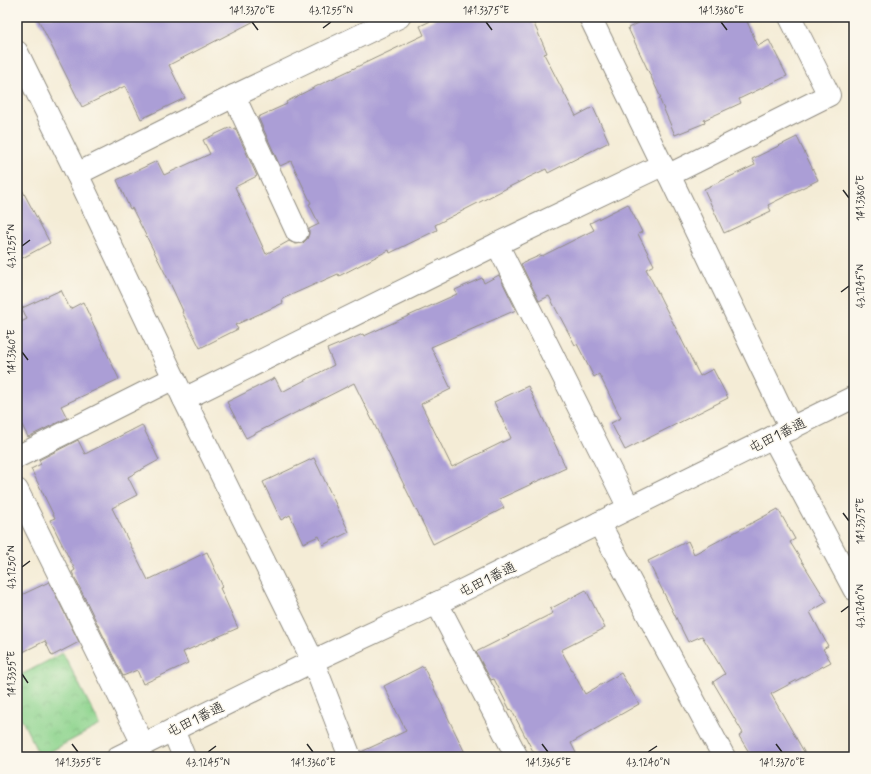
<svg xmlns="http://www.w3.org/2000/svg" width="871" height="774" viewBox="0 0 871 774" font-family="Mynerve,'Klee One',sans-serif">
<defs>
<pattern id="park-crowns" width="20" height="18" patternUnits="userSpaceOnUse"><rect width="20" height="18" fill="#8ed48e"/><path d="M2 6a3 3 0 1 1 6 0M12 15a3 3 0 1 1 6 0" fill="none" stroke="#7bb67b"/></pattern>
</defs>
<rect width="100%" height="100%" fill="#fbf7ec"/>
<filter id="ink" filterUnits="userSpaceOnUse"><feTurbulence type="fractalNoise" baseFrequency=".025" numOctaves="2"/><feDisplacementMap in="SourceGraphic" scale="8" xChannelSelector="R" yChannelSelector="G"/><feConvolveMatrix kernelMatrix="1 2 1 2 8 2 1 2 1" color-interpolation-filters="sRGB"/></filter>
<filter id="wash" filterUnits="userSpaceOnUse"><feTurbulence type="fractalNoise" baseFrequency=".012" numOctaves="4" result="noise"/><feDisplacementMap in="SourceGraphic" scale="16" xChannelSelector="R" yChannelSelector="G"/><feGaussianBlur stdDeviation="0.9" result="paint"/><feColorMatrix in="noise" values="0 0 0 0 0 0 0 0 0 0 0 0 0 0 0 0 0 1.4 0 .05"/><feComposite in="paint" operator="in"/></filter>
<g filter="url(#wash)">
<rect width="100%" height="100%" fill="#f4ecd6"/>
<polygon fill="url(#park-crowns)" stroke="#5c805c" points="63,653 100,725 40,757 17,710 17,677"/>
<g id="blocks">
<g fill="#ab9ed6">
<polygon points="37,17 262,17 169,65 185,98 141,119 125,86 82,107"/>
<polygon points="439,17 531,17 547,53 544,54 576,116 593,107 609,142 548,173 546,169 511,186 435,225 437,230 390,253 389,250 339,276 338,274 282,299 283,303 235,325 238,329 200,348 182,312 183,311 170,283 132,208 130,209 117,180 157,161 164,175 210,154 203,140 231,127 232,129 235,128 257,176 235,187 266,254 289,241 296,244 303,243 307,239 309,234 309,229 319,224 309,204 311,203 291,161 280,166 258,117 287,104 286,102 323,83 424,35 420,26"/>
<polygon points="651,17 745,17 758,46 769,40 787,76 739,99 741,103 704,120 705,123 675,135 659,98 661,98 628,28"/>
<polygon points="797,137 818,180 768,205 771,211 724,233 704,189 755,165 752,159"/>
<polygon points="17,180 50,243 17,261"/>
<polygon points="628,204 642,232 638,234 654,265 646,269 662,301 700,376 713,369 728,398 625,450 611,423 621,418 599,374 594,377 577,344 575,345 549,296 539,301 521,264 541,255 542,256 594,230 590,223"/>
<polygon points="499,275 516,310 431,347 451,389 421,404 452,467 511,438 494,402 528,386 566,468 499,499 504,508 433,544 354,383 246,438 227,402 275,378 282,392 334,365 327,349 363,334 364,336 457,294 455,290 482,278 484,283"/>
<polygon points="61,290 70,309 83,302 119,379 61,406 67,418 28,437 17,415 17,324 27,319 22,308"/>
<polygon points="142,425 159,460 128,477 137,495 112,508 148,580 207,552 223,587 220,588 238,628 183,652 188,663 143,684 137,670 123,676 72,572 75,570 50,520 55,518 31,469 41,464 39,460 78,440 85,454"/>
<polygon points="314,458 349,532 323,545 319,536 303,543 290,515 281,520 263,482"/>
<polygon points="778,509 795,539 790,542 827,602 810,612 828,646 823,649 831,662 771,694 807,757 752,757 739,736 743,733 713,682 725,674 702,636 688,642 648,561 688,541 694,554"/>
<polygon points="49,582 79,642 52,656 45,641 17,655 17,597"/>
<polygon points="586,590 605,628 561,650 585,694 621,673 639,704 571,743 578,757 536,757 511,709 510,710 494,679 491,680 476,652 553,613 550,609"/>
<polygon points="423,666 467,757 362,757 361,752 406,731 384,686"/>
</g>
</g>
</g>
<g filter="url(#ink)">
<use href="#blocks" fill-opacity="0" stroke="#908c80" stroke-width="1"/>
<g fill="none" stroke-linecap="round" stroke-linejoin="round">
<defs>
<g id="minor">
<polyline points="590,17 662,165 669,175 791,429"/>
<polyline points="17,52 77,174 184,399 313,661 350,757"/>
<polyline points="234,96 297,232"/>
<polyline points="77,174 234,96 399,17"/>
<polyline points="669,175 829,95 790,17"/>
<polyline points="184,399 497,244"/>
<polyline points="773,437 854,589"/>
<polyline points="17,457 174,378"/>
<polyline points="17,490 143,744"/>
<polyline points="629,508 497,244 662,165"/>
<polyline points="599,523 724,757"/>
<polyline points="437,603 517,757"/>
<polyline points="173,730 184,757"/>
<polyline points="118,757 313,661 437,603 854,397"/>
</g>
</defs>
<use href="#minor" stroke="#908c80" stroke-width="24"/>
<use href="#minor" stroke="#fff" stroke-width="22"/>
</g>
</g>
<path fill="none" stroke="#2b2b2b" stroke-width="1.5" d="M252,22L258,30M486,22L492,30M721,22L727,30M323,28L331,22M843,190L849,198M22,246L30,240M841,292L849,286M22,352L28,360M843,513L849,521M22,567L30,561M841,612L849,606M22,674L28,683M72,744L78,752M307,744L313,752M542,744L548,752M776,744L782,752M208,752L216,746M648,752L657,746"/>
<g text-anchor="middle" stroke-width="3" stroke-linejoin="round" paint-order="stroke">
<g font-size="14" fill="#2b2b2b" stroke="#fbf7ec">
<text transform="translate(777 435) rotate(-26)" y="5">屯田1番通</text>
<text transform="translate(487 579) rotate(-26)" y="5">屯田1番通</text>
<text transform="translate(195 719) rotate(-26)" y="5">屯田1番通</text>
</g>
</g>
<rect width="871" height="774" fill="none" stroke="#fbf7ec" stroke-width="44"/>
<rect x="22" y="22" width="827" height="730" fill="none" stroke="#2b2b2b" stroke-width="1.5"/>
<g font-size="10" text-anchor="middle" fill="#2b2b2b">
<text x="252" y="14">141.3370°E</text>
<text x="331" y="14">43.1255°N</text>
<text x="486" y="14">141.3375°E</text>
<text x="721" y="14">141.3380°E</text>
<text transform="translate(860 198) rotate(-90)" y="4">141.3380°E</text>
<text transform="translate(11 246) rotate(-90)" y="4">43.1255°N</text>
<text transform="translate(860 286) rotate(-90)" y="4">43.1245°N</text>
<text transform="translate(11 352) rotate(-90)" y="4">141.3360°E</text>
<text transform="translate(860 521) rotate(-90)" y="4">141.3375°E</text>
<text transform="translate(11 567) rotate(-90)" y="4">43.1250°N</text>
<text transform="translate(860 606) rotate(-90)" y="4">43.1240°N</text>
<text transform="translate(11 674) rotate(-90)" y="4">141.3355°E</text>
<text x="78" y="766">141.3355°E</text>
<text x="208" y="766">43.1245°N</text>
<text x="313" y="766">141.3360°E</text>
<text x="548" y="766">141.3365°E</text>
<text x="648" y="766">43.1240°N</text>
<text x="782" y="766">141.3370°E</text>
</g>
</svg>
